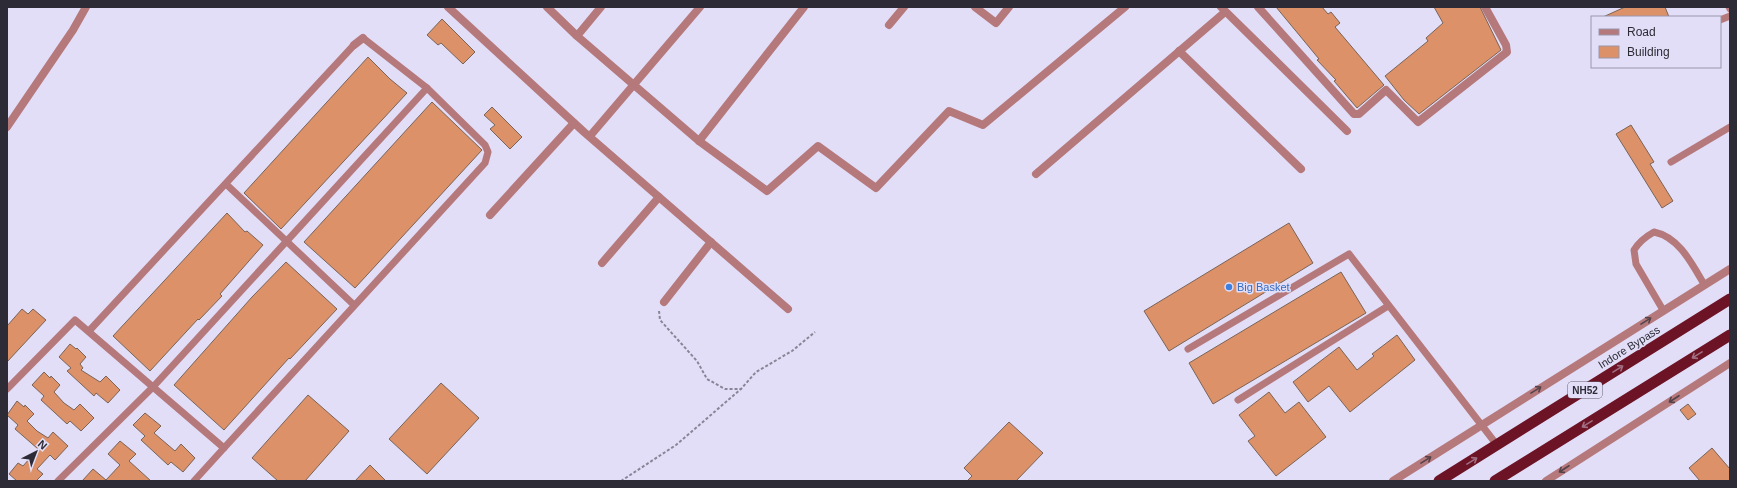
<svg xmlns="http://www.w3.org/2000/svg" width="1737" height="488" viewBox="0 0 1737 488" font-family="Arial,sans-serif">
<rect width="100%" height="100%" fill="#e2def8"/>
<g fill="#dc9168" stroke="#7a6357">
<polygon points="1276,7 1322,7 1328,14 1331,12 1340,23 1335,27 1384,85 1357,108 1334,81 1336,80 1317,60 1319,59"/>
<polygon points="1434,7 1480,7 1501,50 1419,114 1404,100 1385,76 1428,41 1426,38 1443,23"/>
<polygon points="1625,7 1665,7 1669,17 1603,17"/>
<polygon points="442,19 475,52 463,64 441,43 438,45 427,35"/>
<polygon points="368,57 390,79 407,93 281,229 244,193"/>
<polygon points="432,102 482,150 355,288 304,242"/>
<polygon points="492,107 522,137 510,149 490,129 495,125 484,115"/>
<polygon points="1631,125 1654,162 1650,164 1673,201 1662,208 1616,134"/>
<polygon points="227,213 245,232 247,231 263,245 220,294 222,296 199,320 198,319 150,371 113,336"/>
<polygon points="1289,223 1313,263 1169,351 1144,311"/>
<polygon points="286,262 337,309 290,359 289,358 224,430 174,385 252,297"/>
<polygon points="1341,272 1366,313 1213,404 1189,363"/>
<polygon points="22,309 28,314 33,309 46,320 7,362 7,326"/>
<polygon points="1397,335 1415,360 1350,412 1329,386 1308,402 1293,382 1339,347 1357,370 1374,356 1372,354"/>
<polygon points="70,344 76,349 77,348 86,357 80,364 83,368 81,370 100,382 106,376 120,390 108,403 96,393 94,396 67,371 71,368 59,357"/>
<polygon points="44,372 50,378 51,376 60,385 54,392 64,403 74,410 80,404 94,418 81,431 70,421 67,424 41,400 44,396 32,385"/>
<polygon points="441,383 479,418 427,474 389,439"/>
<polygon points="1269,392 1285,413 1299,402 1326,437 1276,476 1248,441 1255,436 1239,415"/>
<polygon points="308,395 349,431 305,481 278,481 252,458"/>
<polygon points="17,401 24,407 25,405 34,414 27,421 37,431 48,438 53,432 68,446 55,460 50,455 37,469 43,474 36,481 17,481 9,474 18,463 23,466 38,449 15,429 18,425 7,415"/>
<polygon points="1688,404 1696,414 1688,420 1680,410"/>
<polygon points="145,413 161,426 154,433 175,451 181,444 195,458 183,472 171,462 168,465 141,440 145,436 133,425"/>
<polygon points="1009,422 1043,453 1016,481 967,481 972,476 964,468"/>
<polygon points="120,441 136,454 129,461 151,481 82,481 93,469 106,480 120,465 108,454"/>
<polygon points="1712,448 1730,469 1730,481 1700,481 1689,468"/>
<polygon points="370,465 386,481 355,481"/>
</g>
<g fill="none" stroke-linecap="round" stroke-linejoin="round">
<g stroke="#888597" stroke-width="2" stroke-dasharray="3 2" stroke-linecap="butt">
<polyline points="659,311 660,320 697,361 707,379 725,389 741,389"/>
<polyline points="621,481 676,445 741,389 756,372 792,351 815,332"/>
</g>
<g stroke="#b5797c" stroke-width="7">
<polyline points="1729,7 1730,9"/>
<polyline points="1720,20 1730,16"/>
<polyline points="1671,162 1730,127"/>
<polyline points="226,184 354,305"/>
<path d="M1663,310L1636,264L1634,250C1639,242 1645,237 1654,232C1679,237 1692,264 1704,284"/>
<polyline points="89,331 354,45"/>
<polyline points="1188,349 1349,254 1497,445"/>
<polyline points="7,389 75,320 224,448 194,481"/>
<polyline points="1238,400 1388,306"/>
<polyline points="224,448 485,163 488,152 485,145 427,88 363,38"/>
<polyline points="58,481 153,387 427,88"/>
</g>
<g stroke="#b5797c" stroke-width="8">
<polyline points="448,7 584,132 788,309"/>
<polyline points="547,7 577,36 699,141 767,191 818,146 876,188 949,111 983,125 1125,7"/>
<polyline points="975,7 996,23 1009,7"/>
<polyline points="1221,7 1347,131"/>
<polyline points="1258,7 1354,114 1359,114 1386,90 1418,122 1507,52 1506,45 1485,7"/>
<polyline points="889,25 904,7"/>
<polyline points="577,36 601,7"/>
<polyline points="354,45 363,38"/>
<polyline points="1179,51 1301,169"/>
<polyline points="7,127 73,30 86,7"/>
<polyline points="590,136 700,7"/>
<polyline points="699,141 804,7"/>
<polyline points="1036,174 1225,12"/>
<polyline points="490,215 574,123"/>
<polyline points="602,263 659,197"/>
<polyline points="664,302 711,242"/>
</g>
<g stroke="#b5797c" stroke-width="8">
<polyline points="1393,481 1730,269"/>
<polyline points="1546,481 1730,363"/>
</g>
<g stroke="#6c1425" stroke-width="11">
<polyline points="1439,481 1730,299"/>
<polyline points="1495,481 1730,335"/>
</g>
</g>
<defs><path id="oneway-shaft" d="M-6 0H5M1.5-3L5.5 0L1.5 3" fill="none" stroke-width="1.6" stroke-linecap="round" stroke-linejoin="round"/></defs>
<g stroke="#56424a">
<use href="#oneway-shaft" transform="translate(1646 321) rotate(-32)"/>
<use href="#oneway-shaft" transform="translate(1536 390) rotate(-32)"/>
<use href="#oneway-shaft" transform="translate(1674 399) rotate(147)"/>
<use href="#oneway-shaft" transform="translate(1426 460) rotate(-32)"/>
<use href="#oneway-shaft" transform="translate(1564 469) rotate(147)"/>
</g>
<g stroke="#a16f84">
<use href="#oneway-shaft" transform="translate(1697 355) rotate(148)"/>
<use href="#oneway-shaft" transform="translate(1618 369) rotate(-32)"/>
<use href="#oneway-shaft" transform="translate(1587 424) rotate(148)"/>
<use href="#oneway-shaft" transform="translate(1472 461) rotate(-32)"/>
</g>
<circle fill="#3f7fe0" stroke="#e2def8" stroke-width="1.5" cx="1229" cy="287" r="4"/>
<g text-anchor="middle" stroke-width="3" stroke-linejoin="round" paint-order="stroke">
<rect fill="#e2def8" stroke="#636170" stroke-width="1" x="1568" y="382" width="34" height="16" rx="3"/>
<g font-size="10" font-weight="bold" fill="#2d2b35">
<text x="1585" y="394">NH52</text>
</g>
<g font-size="11" fill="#366cbe" stroke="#e2def8" text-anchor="start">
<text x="1237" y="291">Big Basket</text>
</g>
<g font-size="11" fill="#2d2b35" stroke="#e2def8">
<text transform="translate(1629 347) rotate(-32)" y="4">Indore Bypass</text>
</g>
</g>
<rect width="1737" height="488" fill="none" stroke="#2d2b35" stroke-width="16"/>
<rect x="1591" y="16" width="130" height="52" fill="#e2def8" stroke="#9a96aa"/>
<rect x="1599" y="29" width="20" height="6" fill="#b5797c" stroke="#9a96aa"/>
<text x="1627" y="36" font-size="12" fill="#2d2b35">Road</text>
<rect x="1599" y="46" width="20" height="12" fill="#dc9168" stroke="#9a96aa"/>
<text x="1627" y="56" font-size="12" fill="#2d2b35">Building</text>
<g transform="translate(36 452) rotate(42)" stroke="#e2def8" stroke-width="3" paint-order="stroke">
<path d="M0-3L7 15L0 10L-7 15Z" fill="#2d2b35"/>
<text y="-6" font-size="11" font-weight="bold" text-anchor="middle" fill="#2d2b35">N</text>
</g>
</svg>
